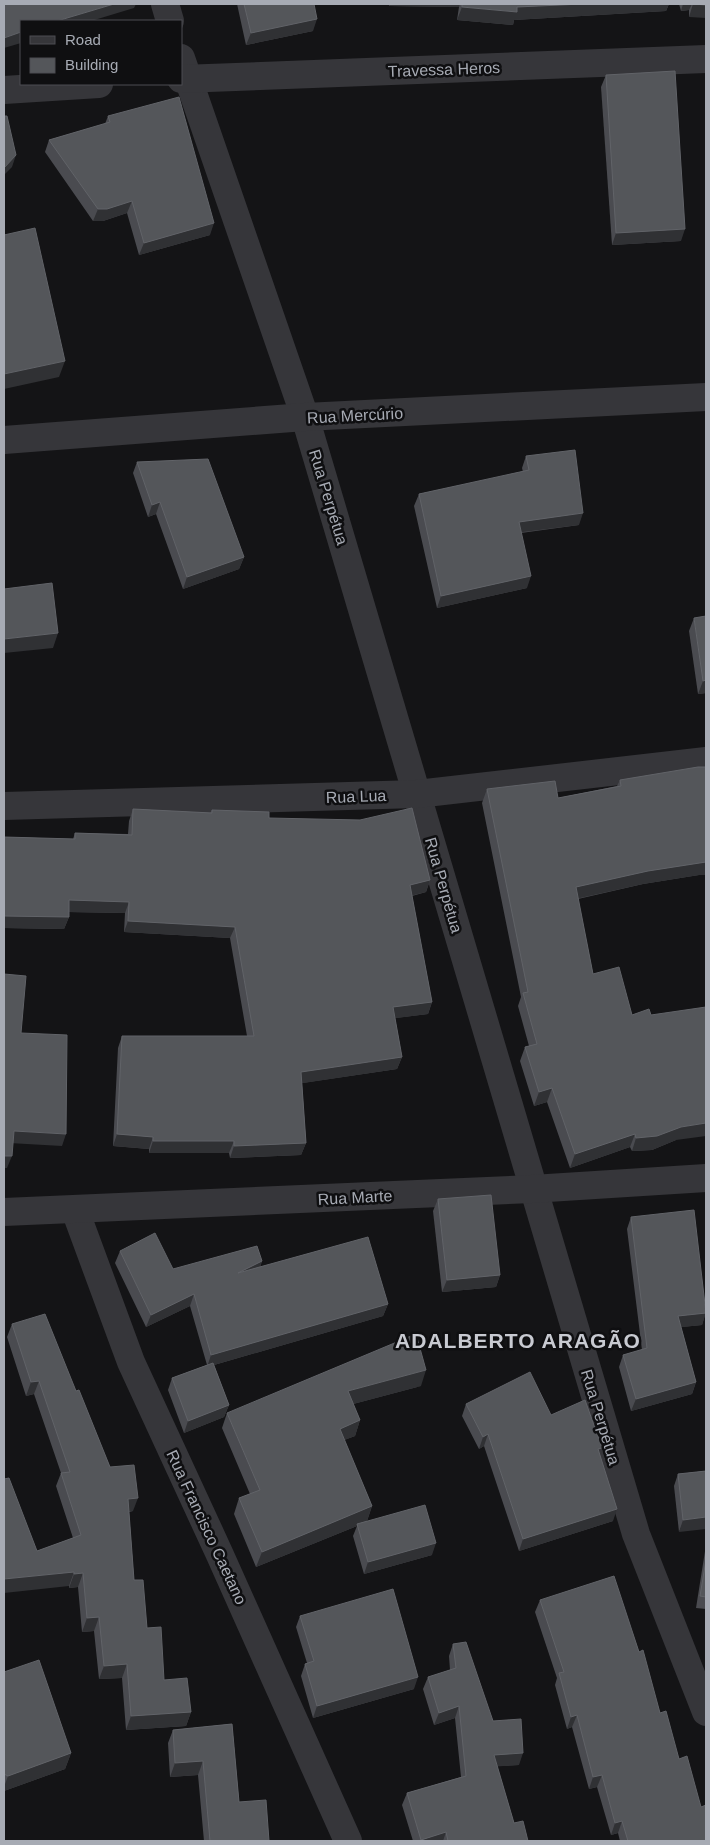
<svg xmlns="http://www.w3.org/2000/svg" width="710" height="1845" viewBox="0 0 710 1845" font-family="Arial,sans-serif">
<rect width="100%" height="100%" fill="#141416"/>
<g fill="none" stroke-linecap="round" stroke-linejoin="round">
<g stroke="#36363a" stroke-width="28">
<polyline points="165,4 170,21"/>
<polyline points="181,58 305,417 636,1534 706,1712"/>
<polyline points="181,79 706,59"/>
<polyline points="4,90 99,84"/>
<polyline points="4,440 305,417 706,397"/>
<polyline points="4,806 417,794 706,761"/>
<polyline points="75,1210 131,1362 220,1555 348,1841"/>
<polyline points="4,1212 532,1189 706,1178"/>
</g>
</g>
<g fill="#4a4b50">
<polygon points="237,4 314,4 313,31 246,45"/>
<polygon points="389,4 669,4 666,11 514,20 513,25 457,20 459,7 389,6"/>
<polygon points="679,4 706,4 689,17 689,10 681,11"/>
<polygon points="606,75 681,241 612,245 601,87"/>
<polygon points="108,116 210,235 139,255 127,213 103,221 93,221 45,152 49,140 105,124"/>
<polygon points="526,456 579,525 521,533 527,588 437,608 414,506 419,494 523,472 522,468"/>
<polygon points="137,462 244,557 239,569 183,589 156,514 148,517 133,473"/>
<polygon points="694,618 706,693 698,694 689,631"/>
<polygon points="706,767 706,875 699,875 643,884 578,899 593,974 632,1015 676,1140 652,1150 632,1151 630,1147 570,1168 547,1102 534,1106 520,1061 525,1047 529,1046 518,1006 521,997 482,803 487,789 558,798 617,786 620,780"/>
<polygon points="133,809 210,813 212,810 269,818 430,880 426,892 412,896 432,1002 428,1014 395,1018 402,1057 397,1069 302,1083 306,1143 301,1155 230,1158 229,1153 149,1153 149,1149 113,1146 118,1048 122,1036 247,1036 230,938 124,932 125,913 69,912 69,917 64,929 4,928 4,837 73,839 75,833 128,834 129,821"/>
<polygon points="438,1199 500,1275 496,1287 442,1292 433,1211"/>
<polygon points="631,1217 706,1311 702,1325 681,1327 696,1382 692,1394 631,1411 619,1367 623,1355 642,1350 627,1229"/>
<polygon points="120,1251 173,1269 262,1261 260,1267 388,1304 383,1316 214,1365 229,1405 224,1417 184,1433 168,1390 172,1378 207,1365 190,1306 146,1327 115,1263"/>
<polygon points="12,1324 76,1391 110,1467 133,1511 129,1512 134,1580 147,1628 164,1680 191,1712 186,1726 126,1730 122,1678 99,1679 94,1631 82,1632 78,1587 69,1588 69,1586 37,1551 73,1538 56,1486 61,1473 34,1394 26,1396 7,1337"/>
<polygon points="421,1386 353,1404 360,1420 355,1436 344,1440 372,1506 367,1521 432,1555 364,1574 353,1536 357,1526 256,1567 234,1514 239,1498 250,1494 222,1428 227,1413"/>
<polygon points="466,1404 551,1415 600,1454 613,1521 519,1551 484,1446 479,1449 462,1416"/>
<polygon points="706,1471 679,1532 674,1486 678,1474"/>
<polygon points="706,1545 706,1609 696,1608"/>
<polygon points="540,1600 639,1652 660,1713 679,1759 706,1841 620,1841 618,1833 611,1835 597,1787 589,1789 572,1727 567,1729 555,1685 557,1678 535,1612"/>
<polygon points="300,1616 414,1689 313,1718 301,1676 305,1664 307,1663 296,1627"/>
<polygon points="453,1644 493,1721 519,1765 497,1766 514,1823 528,1841 413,1841 402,1805 407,1793 461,1777 455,1718 434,1725 423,1689 428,1677 450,1670 449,1656"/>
<polygon points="4,1672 71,1753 65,1769 4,1791"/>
<polygon points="232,1724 239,1802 269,1841 204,1841 198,1775 170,1777 168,1743 173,1730"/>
</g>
<g fill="#303134">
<polygon points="114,4 136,4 134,8 91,21 57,21"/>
<polygon points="390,4 460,4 459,7 389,6"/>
<polygon points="582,4 669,4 666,11 514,20 513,25 457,20 462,7 517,7"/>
<polygon points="683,4 692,4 689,10 681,11"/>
<polygon points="693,4 706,5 706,18 689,17"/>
<polygon points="317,19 313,31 246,45 251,33"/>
<polygon points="21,32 21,43 4,48 4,38"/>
<polygon points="16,155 12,167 4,175 4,168"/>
<polygon points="132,201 127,213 103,221 93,221 98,209"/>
<polygon points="214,223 210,235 139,255 144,243"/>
<polygon points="685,229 681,241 612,245 616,233"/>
<polygon points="65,361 59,377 4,389 4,374"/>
<polygon points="160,502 156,514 148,517 152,505"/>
<polygon points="583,513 579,525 515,533 519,522"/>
<polygon points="244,557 239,569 183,589 187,577"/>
<polygon points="531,576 527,588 437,608 441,596"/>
<polygon points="58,633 53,648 4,653 4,639"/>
<polygon points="706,680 706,693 698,694 703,681"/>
<polygon points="706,862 706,875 699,875 643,884 571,900 576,887 648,871"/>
<polygon points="430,880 426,892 406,897 410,885"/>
<polygon points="69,900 129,902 125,913 65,912"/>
<polygon points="4,916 69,917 64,929 4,928"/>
<polygon points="128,921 235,927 230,938 124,932"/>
<polygon points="432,1002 428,1014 389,1019 393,1007"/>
<polygon points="402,1057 397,1069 297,1084 301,1072"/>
<polygon points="552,1088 547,1102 534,1106 539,1092"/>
<polygon points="706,1123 706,1136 676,1140 652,1150 632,1151 636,1138 681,1127"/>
<polygon points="14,1131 66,1134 62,1146 9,1143"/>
<polygon points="117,1134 153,1137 149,1149 113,1146"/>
<polygon points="635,1134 630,1147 570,1168 575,1154"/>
<polygon points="153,1141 234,1141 229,1153 149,1153"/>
<polygon points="306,1143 301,1155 230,1158 234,1146"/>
<polygon points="4,1156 12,1156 7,1168 4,1168"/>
<polygon points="262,1261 258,1273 238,1273"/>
<polygon points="500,1275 496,1287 442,1292 447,1280"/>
<polygon points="194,1294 190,1306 146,1327 151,1315"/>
<polygon points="388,1304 383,1316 207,1367 211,1355"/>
<polygon points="706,1313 702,1325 673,1328 678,1316"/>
<polygon points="426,1370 421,1386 342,1407 348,1391"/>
<polygon points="39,1381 34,1394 26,1396 31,1382"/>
<polygon points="696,1382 692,1394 631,1411 636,1399"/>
<polygon points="229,1405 224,1417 184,1433 188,1421"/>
<polygon points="360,1420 355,1436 334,1444 340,1429"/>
<polygon points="488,1434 484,1446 479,1449 483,1437"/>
<polygon points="138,1498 133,1511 123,1512 128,1499"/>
<polygon points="372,1506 367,1521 357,1524 357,1526 256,1567 262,1552"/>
<polygon points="617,1509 613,1521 519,1551 523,1539"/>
<polygon points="706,1517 706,1529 679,1532 683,1520"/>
<polygon points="436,1543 432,1555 364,1574 368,1562"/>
<polygon points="74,1572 69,1586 4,1593 4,1579"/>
<polygon points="83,1573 78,1587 69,1588 74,1574"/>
<polygon points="99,1617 94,1631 82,1632 87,1618"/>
<polygon points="127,1664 122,1678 99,1679 104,1666"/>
<polygon points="418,1677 414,1689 313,1718 317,1706"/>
<polygon points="459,1706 455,1718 434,1725 439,1713"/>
<polygon points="191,1712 186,1726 126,1730 131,1716"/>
<polygon points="577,1715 572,1727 567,1729 571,1717"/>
<polygon points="71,1753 65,1769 4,1791 4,1787 8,1776"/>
<polygon points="523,1753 519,1765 490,1767 494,1755"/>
<polygon points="203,1761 198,1775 170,1777 175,1763"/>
<polygon points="602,1775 597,1787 589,1789 593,1777"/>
<polygon points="622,1821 618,1833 611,1835 615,1823"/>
<polygon points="446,1832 443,1841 420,1841 421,1840"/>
</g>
<g fill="#54565a" stroke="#616368">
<polygon points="4,4 114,4 57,21 21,21 21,32 4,38"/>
<polygon points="244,4 314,4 317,19 251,33"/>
<polygon points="462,4 582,4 517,7 517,12 462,7"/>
<polygon points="693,4 706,4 706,5"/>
<polygon points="675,71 685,229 616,233 606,75"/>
<polygon points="179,97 214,223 144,243 132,201 107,209 98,209 49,140 110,122 108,116"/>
<polygon points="4,116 7,116 16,155 4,168"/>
<polygon points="35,228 65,361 4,374 4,235"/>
<polygon points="575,450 583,513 519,522 531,576 441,596 419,494 529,470 526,456"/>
<polygon points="208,459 244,557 187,577 160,502 152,505 137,462"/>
<polygon points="52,583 58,633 4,639 4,589"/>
<polygon points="706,616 706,680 703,681 694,618"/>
<polygon points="698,767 706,767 706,862 648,871 576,887 593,974 619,967 632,1015 649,1009 651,1015 706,1007 706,1123 681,1127 657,1136 636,1138 635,1134 575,1154 552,1088 539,1092 525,1047 537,1044 523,993 528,992 487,789 555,781 558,798 621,786 620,780"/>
<polygon points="412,808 430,880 410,885 432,1002 393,1007 402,1057 301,1072 306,1143 234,1146 234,1141 153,1141 153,1137 117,1134 122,1036 254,1036 235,927 128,921 129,902 69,900 69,917 4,916 4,837 75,839 75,833 132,835 133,809 212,813 212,810 269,812 269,818 360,820"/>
<polygon points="4,974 26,976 21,1033 67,1035 66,1134 14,1131 12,1156 4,1156"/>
<polygon points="491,1195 500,1275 447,1280 438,1199"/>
<polygon points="694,1210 706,1313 678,1316 696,1382 636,1399 623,1355 647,1348 631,1217"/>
<polygon points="155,1233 173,1269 257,1246 262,1261 238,1273 368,1237 388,1304 211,1355 194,1294 151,1315 120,1251"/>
<polygon points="45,1314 76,1391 79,1390 110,1467 134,1465 138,1498 128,1499 134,1580 143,1580 147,1628 161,1627 164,1680 187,1678 191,1712 131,1716 127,1664 104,1666 99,1617 87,1618 83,1573 74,1574 74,1572 4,1579 4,1479 9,1478 37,1551 81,1535 61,1473 70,1472 39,1381 31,1382 12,1324"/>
<polygon points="416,1334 426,1370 348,1391 360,1420 340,1429 372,1506 262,1552 239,1498 260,1490 227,1413"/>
<polygon points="213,1363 229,1405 188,1421 172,1378"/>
<polygon points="530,1372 551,1415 585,1400 602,1448 598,1449 617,1509 523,1539 488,1434 483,1437 466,1404"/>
<polygon points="706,1471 706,1517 683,1520 678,1474"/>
<polygon points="425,1505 436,1543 368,1562 357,1524"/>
<polygon points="706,1560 706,1597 700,1596"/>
<polygon points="614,1576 639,1652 643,1650 660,1713 666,1711 679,1759 687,1756 701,1807 706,1805 706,1841 628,1841 622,1821 615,1823 602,1775 593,1777 577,1715 571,1717 559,1673 564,1672 540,1600"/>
<polygon points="393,1589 418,1677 317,1706 305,1664 314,1661 300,1616"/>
<polygon points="466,1642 493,1721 521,1719 523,1753 494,1755 514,1823 523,1821 528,1841 448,1841 446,1832 421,1840 407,1793 466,1776 459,1706 439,1713 428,1677 456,1668 453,1644"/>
<polygon points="39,1660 71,1753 8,1776 4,1774 4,1672"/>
<polygon points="232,1724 239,1802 266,1800 269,1841 210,1841 203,1761 175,1763 173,1730"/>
</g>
<g text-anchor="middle" stroke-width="5" stroke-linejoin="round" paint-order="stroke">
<g font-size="16" fill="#a7abb4" stroke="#0f0f11">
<text transform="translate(444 69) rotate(-2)" y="6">Travessa Heros</text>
<text transform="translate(355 415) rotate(-3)" y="6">Rua Mercúrio</text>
<text transform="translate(329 497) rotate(73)" y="6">Rua Perpétua</text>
<text transform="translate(356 796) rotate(-2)" y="6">Rua Lua</text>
<text transform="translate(444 885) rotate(74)" y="6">Rua Perpétua</text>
<text transform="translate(355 1197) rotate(-3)" y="6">Rua Marte</text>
<text transform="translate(601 1417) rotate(73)" y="6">Rua Perpétua</text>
<text transform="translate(207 1527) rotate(65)" y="6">Rua Francisco Caetano</text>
</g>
<g font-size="21" font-weight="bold" letter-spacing="1" fill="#c8cad1" stroke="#0f0f11">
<text x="518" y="1348">ADALBERTO ARAGÃO</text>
</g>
</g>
<rect width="710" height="1845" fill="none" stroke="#a7abb4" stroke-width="10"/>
<rect x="20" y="20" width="162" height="65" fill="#0f0f11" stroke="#4c4d52"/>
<rect x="30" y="36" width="25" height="8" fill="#36363a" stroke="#4c4d52"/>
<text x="65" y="45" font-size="15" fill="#a7abb4">Road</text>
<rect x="30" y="58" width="25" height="15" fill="#54565a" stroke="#4c4d52"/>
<text x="65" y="70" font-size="15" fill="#a7abb4">Building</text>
</svg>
